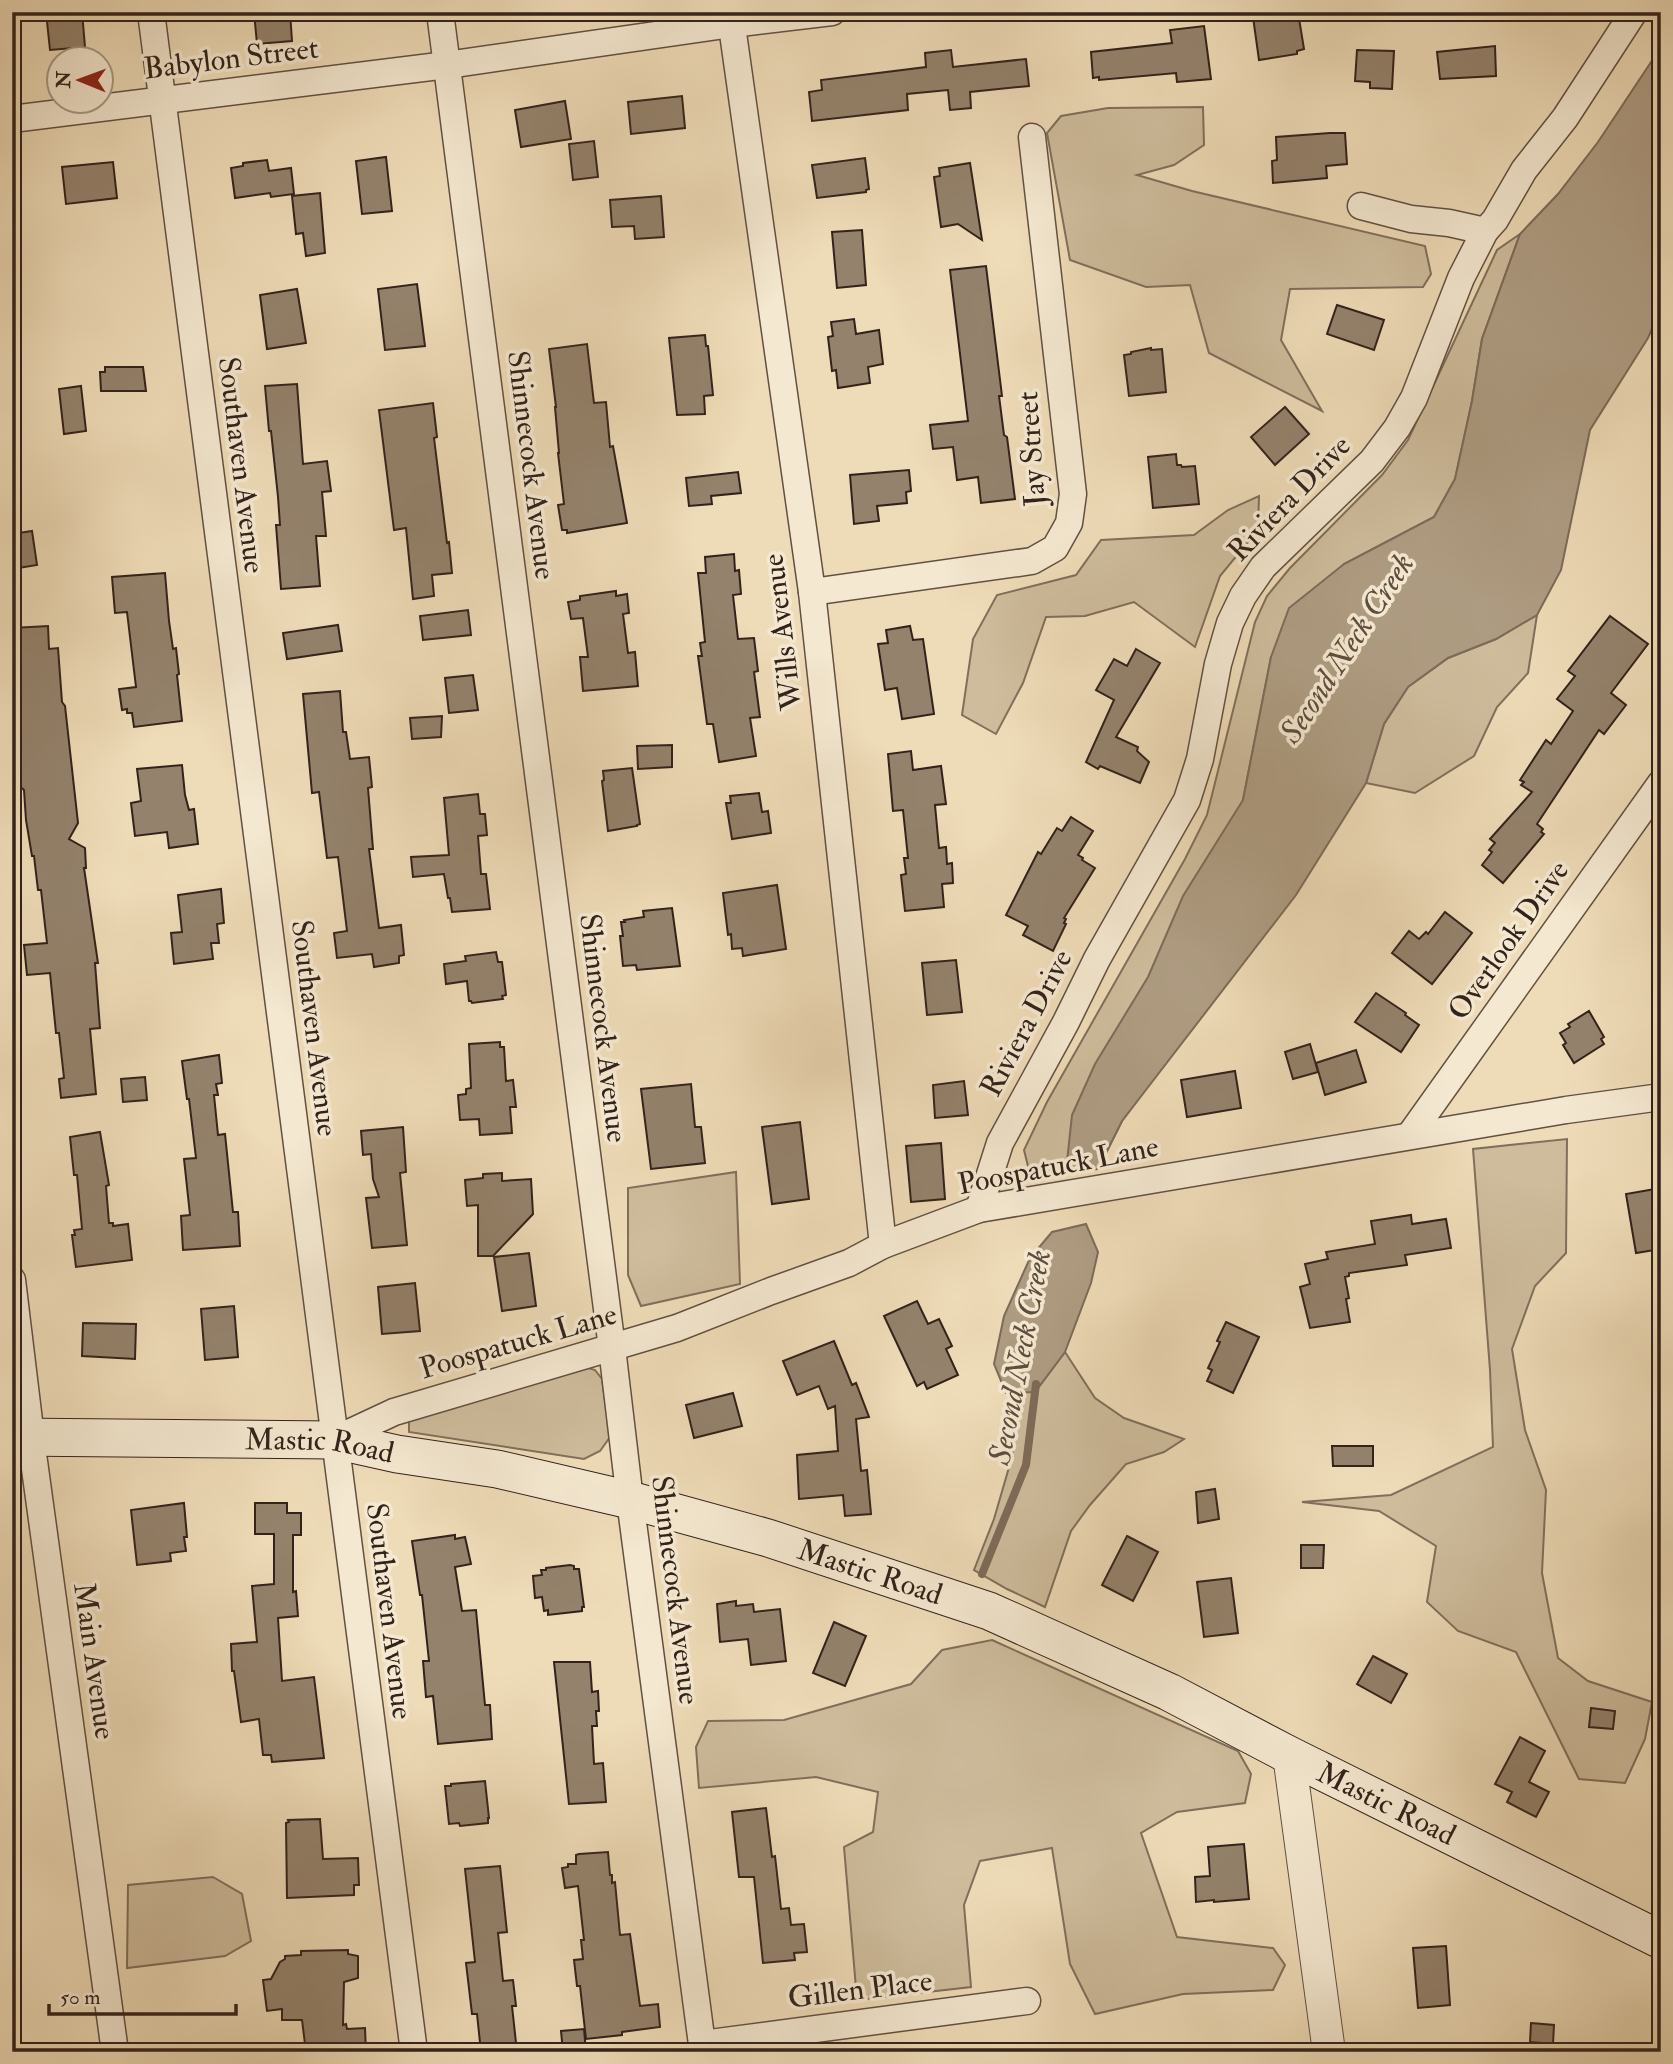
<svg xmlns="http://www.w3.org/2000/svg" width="1673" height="2064" viewBox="0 0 1673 2064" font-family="'IM FELL Double Pica',serif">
<rect width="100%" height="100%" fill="#eedbb7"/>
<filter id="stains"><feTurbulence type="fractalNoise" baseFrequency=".00286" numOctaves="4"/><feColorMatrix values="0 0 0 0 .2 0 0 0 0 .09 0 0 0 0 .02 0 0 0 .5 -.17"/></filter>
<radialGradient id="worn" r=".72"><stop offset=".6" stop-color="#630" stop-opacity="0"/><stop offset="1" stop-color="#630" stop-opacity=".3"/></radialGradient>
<g fill="#cebc9c" stroke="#806f5c" stroke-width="2">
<polygon points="1203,107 1204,145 1174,165 1137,175 1192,191 1425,246 1431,274 1423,287 1290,289 1281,340 1322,411 1209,353 1190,285 1146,287 1070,260 1047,133 1061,116 1108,108"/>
<polygon points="1520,234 1482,339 1472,401 1455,479 1434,517 1344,564 1271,657 1243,800 1181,1042 1122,1121 1098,1169 1066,1171 1029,1170 1024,1150 1047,1102 1185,859 1207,815 1255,622 1267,596 1290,568 1382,475 1408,440 1497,250"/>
<polygon points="1259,496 1258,530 1220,576 1195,647 1134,602 1085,616 1046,617 1023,683 996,734 962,715 973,639 997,595 1076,575 1101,540 1194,535 1228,510"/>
<polygon points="1537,615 1528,673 1497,707 1474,756 1415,793 1366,783 1384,724 1408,687 1448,658 1496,639"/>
<polygon points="1567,1139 1566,1253 1535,1286 1512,1349 1525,1430 1546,1490 1542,1573 1558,1658 1588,1681 1652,1702 1645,1739 1625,1783 1579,1779 1516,1652 1458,1631 1427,1602 1436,1546 1379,1511 1302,1502 1391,1495 1493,1447 1490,1370 1473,1149"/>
<polygon points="736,1172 740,1284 641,1306 628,1275 628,1188"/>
<polygon points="1065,1352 1095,1398 1124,1418 1184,1439 1164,1452 1126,1464 1090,1505 1071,1531 1045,1607 1007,1589 974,1570 994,1519 1012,1457 1019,1392 1035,1392"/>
<polygon points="582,1366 595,1370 602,1379 610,1437 600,1451 584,1459 409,1432 409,1415"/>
<polygon points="992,1640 1238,1751 1251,1774 1245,1803 1177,1812 1141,1833 1177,1937 1273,1948 1285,1965 1273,1990 1183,1994 1095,2014 1070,1964 1052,1848 980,1861 964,1905 971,1987 857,2000 844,1847 873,1832 878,1792 816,1777 699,1788 696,1747 708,1721 784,1720 911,1684 942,1650"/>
<polygon points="213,1877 242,1894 251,1941 225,1956 127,1968 128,1885"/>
</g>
<g fill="#ae9c82" stroke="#7d6b59" stroke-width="2">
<polygon points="1661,47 1661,308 1648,338 1590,430 1561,570 1537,615 1496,639 1448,658 1408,687 1384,724 1366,783 1296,895 1122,1121 1098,1169 1066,1171 1072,1115 1095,1064 1148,977 1183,896 1243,800 1271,657 1289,608 1344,564 1434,517 1455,479 1472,401 1482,339 1520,234 1558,194 1598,142"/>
<polygon points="1086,1224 1098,1252 1091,1283 1065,1352 1035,1392 1006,1393 994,1364 1004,1316 1030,1258 1052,1232"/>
</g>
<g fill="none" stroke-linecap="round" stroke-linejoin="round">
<polyline stroke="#7d6b59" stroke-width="8" points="982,1574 1026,1465 1036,1384"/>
</g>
<g fill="#94826c" stroke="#33221b" stroke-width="2">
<polygon points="46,12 82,12 85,47 50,50"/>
<polygon points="254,12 290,12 292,41 257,44"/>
<polygon points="1280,12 1298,12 1304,49 1297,51 1297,54 1259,60 1253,17"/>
<polygon points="1204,26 1211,79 1177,82 1176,73 1099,80 1099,77 1093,78 1091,52 1172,43 1170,30"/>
<polygon points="1495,46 1496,76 1440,79 1437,52"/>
<polygon points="951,50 953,67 1026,59 1029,86 970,92 971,108 950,110 948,90 907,94 908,110 812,121 809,92 822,90 821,80 926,67 925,53"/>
<polygon points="1357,50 1394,51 1392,89 1370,88 1370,82 1355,81"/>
<polygon points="682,96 685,128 631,134 628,102"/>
<polygon points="565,101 571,139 521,147 515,110"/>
<polygon points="1330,133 1345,133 1347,164 1326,166 1327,178 1273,183 1272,161 1277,160 1276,137"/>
<polygon points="594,141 598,177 573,180 569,144"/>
<polygon points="386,157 392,211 362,214 356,161"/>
<polygon points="865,158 869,189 866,190 866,192 817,198 812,165"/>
<polygon points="267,160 269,171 291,168 294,194 271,197 270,193 235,198 231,168 243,166 243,163"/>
<polygon points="113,162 117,198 66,204 62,167"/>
<polygon points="970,163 982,240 958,224 941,227 934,177 940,176 939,168"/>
<polygon points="320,193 325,253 306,256 303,233 296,234 292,196"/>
<polygon points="661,196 664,237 635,239 634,226 612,227 610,200"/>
<polygon points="862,230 866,285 837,288 832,232"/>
<polygon points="986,266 1002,396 999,396 1004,435 1007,437 1015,499 981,503 978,477 957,480 953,447 933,449 930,425 968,421 950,270"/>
<polygon points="417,284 425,346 385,350 378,289"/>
<polygon points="297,289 306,343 267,349 260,295"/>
<polygon points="1337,305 1384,320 1374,350 1327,334"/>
<polygon points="854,319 856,334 879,330 883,364 868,367 870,383 838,388 836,370 832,371 828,337 833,336 831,322"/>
<polygon points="705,335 706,346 708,346 713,395 704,396 705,414 677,415 669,338"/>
<polygon points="587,344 594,403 606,402 610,447 613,446 627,523 567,533 567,530 562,530 558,505 564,504 558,453 559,453 555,407 556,407 549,349"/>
<polygon points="1151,348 1151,350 1162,349 1166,392 1129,396 1124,355 1131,354 1131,352"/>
<polygon points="105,367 143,367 146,391 101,391 100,372 105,372"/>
<polygon points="297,384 303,464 327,461 331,491 322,492 326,536 316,536 320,586 281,589 276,525 280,525 278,497 271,431 269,431 265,386"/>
<polygon points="81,386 86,431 64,434 59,389"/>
<polygon points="433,403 437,437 434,438 447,543 449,542 452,573 432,575 434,596 413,599 406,528 394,530 379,410"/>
<polygon points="1285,407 1309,434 1275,465 1251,437"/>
<polygon points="1176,454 1177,465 1181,465 1182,467 1195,466 1199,504 1153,508 1148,457"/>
<polygon points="909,470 911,491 906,492 907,503 877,506 879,521 854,524 850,475"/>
<polygon points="738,472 741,493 711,496 712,504 689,506 686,478"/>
<polygon points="32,531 37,565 12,569 12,534"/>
<polygon points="734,554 735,571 739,570 741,594 733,595 738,639 754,638 758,671 754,672 760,717 750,718 756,756 719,762 713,724 707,724 698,656 702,656 700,643 705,642 698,573 706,573 705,557"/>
<polygon points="165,573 169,621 173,649 176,648 179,674 177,675 182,721 134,727 132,713 127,713 127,709 122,710 119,689 136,687 127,612 115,613 112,577"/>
<polygon points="616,591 616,596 627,594 629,613 623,614 628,653 635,652 638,686 583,691 580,657 588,657 583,618 571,619 568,602 580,600 580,596"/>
<polygon points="468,610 471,635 423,640 420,616"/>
<polygon points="1610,616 1648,644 1611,693 1626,705 1604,734 1599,730 1537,824 1543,829 1541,832 1544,834 1503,883 1482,865 1492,852 1489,850 1495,843 1490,839 1532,792 1521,785 1524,782 1520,780 1546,740 1551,744 1573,711 1557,699 1575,676 1568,671"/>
<polygon points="338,625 342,651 287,659 283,633"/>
<polygon points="48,626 49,649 58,648 62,702 65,706 78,823 69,839 85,848 86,868 84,868 98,963 95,963 100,1028 90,1029 96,1094 61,1098 59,1079 64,1078 59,1033 56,1033 50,973 27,975 24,945 47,943 41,890 38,890 34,856 32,856 26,820 24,790 16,783 12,747 12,628"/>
<polygon points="910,626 913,640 923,639 934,714 902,719 897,688 885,690 878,644 888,643 886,630"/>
<polygon points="1136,649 1160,663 1116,737 1138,747 1137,751 1149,762 1140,783 1100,766 1098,769 1086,762 1114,700 1096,690 1114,659 1127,666"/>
<polygon points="473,675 478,710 449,713 445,678"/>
<polygon points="340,691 343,732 346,732 350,759 369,757 372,787 368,788 373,849 369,849 379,928 401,925 404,955 399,956 399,963 374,967 372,954 337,958 334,933 347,931 338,857 327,858 319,792 312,793 303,694"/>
<polygon points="442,716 441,737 412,739 410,718"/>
<polygon points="672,745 672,767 638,769 637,746"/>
<polygon points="911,751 913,770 941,766 946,804 935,805 939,848 946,847 947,864 952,863 953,883 942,884 944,907 905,911 901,875 906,874 904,858 908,858 903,810 893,811 888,754"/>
<polygon points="182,765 185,795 189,810 194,809 198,844 169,848 167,832 135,836 131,803 141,801 137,769"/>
<polygon points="632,768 640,824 637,825 637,826 608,831 602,781 604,780 603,771"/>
<polygon points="759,793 762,812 768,811 771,833 732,839 726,803 731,803 730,796"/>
<polygon points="478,794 480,814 485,814 487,835 478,836 481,874 486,874 490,909 452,912 450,898 448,898 444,874 413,877 411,857 449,855 444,798"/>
<polygon points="1071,817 1093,831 1078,855 1083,858 1082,860 1095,868 1064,918 1066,919 1064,923 1066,924 1053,951 1023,935 1028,926 1006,915 1038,852 1041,854 1057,828 1062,831"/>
<polygon points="777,885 786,949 743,956 742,948 732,949 731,934 728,935 723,893"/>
<polygon points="221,889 224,923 217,924 219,943 211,943 213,959 174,964 171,933 182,932 178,895"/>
<polygon points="672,908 680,966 637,970 636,965 623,966 620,936 623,936 621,922 625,922 624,920 644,917 643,911"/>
<polygon points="1445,912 1472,933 1432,984 1392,953 1409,931 1419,939 1426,932 1428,934"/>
<polygon points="496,952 498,962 502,962 506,995 502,996 503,999 472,1003 471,1001 469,1001 467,981 446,984 444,964 466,961 465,956"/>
<polygon points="956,960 962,1012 927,1015 922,963"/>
<polygon points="1376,993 1406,1013 1405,1015 1419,1025 1401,1052 1355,1022"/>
<polygon points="1589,1011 1604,1037 1601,1039 1604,1044 1574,1063 1563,1045 1566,1043 1560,1033 1570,1027 1568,1024"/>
<polygon points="500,1042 500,1047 504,1047 506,1081 513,1080 516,1107 510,1107 512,1133 480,1135 479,1119 460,1120 458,1095 466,1094 466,1089 471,1088 469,1044"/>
<polygon points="1310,1044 1318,1072 1293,1079 1285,1052"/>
<polygon points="1356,1050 1366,1082 1325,1095 1316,1063"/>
<polygon points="219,1055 222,1083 216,1084 218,1095 214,1095 218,1135 225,1134 233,1212 238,1212 240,1246 183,1250 181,1216 190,1215 184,1159 196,1158 189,1099 187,1099 182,1061"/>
<polygon points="1235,1071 1241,1108 1187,1117 1181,1080"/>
<polygon points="145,1077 147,1100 123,1102 121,1079"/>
<polygon points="964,1081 968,1115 935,1118 933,1085"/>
<polygon points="691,1084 695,1127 701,1127 705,1163 651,1169 641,1089"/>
<polygon points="800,1122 809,1199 772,1204 762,1127"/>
<polygon points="403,1127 406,1172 400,1173 407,1245 372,1248 366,1198 379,1197 373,1179 371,1154 363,1155 361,1131"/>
<polygon points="100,1132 109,1185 106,1186 109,1223 113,1223 113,1226 128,1224 132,1260 76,1267 72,1235 75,1235 74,1230 82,1229 77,1175 74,1175 70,1137"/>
<polygon points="941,1143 945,1199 911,1202 906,1146"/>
<polygon points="502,1173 502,1181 531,1179 533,1214 493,1256 478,1256 478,1205 467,1206 465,1180 483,1178 483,1174"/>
<polygon points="1661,1188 1661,1249 1636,1253 1626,1194"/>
<polygon points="1411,1215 1412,1224 1446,1219 1451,1248 1405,1255 1407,1265 1349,1273 1349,1276 1345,1277 1349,1298 1346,1299 1350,1322 1310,1328 1300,1287 1310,1284 1305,1264 1328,1259 1326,1252 1375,1244 1371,1221"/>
<polygon points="529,1253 536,1306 502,1311 494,1257"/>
<polygon points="415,1283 420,1331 382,1334 378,1287"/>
<polygon points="917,1301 928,1324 939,1319 952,1346 946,1349 958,1375 927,1389 924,1382 917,1386 884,1316"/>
<polygon points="234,1306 238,1357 205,1360 201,1309"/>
<polygon points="1226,1322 1259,1337 1233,1393 1207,1381 1212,1370 1208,1368 1220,1342 1217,1341"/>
<polygon points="83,1323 136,1324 135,1359 82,1356"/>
<polygon points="834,1341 852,1385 856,1383 869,1417 856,1419 861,1471 867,1470 871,1514 845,1516 843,1495 799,1499 797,1455 838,1451 835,1406 828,1409 819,1386 797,1395 783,1361"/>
<polygon points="733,1393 742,1426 694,1438 686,1405"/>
<polygon points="1332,1446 1373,1446 1373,1466 1333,1466"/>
<polygon points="1215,1489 1219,1519 1198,1523 1196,1492"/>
<polygon points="184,1503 187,1537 184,1537 186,1551 170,1553 171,1561 137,1565 131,1510"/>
<polygon points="255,1503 287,1503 287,1513 301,1513 301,1535 293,1535 293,1592 296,1591 298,1616 278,1618 282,1681 314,1677 324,1758 272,1762 271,1755 263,1755 259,1719 241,1722 234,1671 232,1671 231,1644 257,1642 252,1586 274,1584 274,1534 255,1534"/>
<polygon points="455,1535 455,1539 465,1537 471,1564 455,1567 462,1611 476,1610 485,1705 490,1705 492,1739 438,1744 433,1696 426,1697 423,1661 429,1661 422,1595 420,1595 412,1541"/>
<polygon points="1127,1536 1158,1552 1133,1601 1102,1585"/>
<polygon points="1301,1545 1324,1545 1323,1568 1301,1568"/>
<polygon points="570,1565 574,1566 574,1569 579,1569 584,1607 582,1607 582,1611 548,1615 548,1610 544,1611 542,1597 535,1598 533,1576 542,1575 541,1570 546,1570 546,1568"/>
<polygon points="1231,1578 1238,1633 1204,1637 1197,1582"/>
<polygon points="736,1601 736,1606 753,1604 754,1612 780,1609 786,1661 751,1665 748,1639 720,1642 717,1604"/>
<polygon points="834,1622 866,1636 845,1686 813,1673"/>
<polygon points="1373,1656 1407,1674 1391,1703 1357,1684"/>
<polygon points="554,1662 590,1662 592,1692 598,1691 599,1711 596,1711 597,1726 592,1726 594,1764 603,1763 606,1802 569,1804"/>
<polygon points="1591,1708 1615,1711 1613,1729 1589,1727"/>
<polygon points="1520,1737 1545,1751 1529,1782 1549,1792 1536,1817 1507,1802 1512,1792 1495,1784"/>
<polygon points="485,1781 489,1818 488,1818 488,1823 460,1826 459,1823 449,1824 445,1786 451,1786 451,1784"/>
<polygon points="766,1808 772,1857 775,1856 781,1909 789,1908 791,1925 804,1924 807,1952 794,1953 795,1960 763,1963 754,1877 739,1877 732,1812"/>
<polygon points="320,1819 323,1859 358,1858 359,1885 354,1885 354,1895 287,1898 286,1823 289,1822 288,1820"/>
<polygon points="1244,1844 1249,1899 1214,1902 1214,1900 1196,1902 1195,1877 1210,1876 1208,1847"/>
<polygon points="608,1852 610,1875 612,1875 612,1883 615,1882 620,1935 630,1934 640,2006 658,2004 660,2027 622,2032 622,2035 586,2039 580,1986 577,1986 574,1960 583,1959 581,1940 584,1940 578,1886 565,1888 562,1868 568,1867 568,1864 576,1864 576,1855 579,1854"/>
<polygon points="500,1866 507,1932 498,1933 503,1981 513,1980 516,2006 512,2006 517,2052 481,2052 477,2014 472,2014 466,1963 475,1962 465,1869"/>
<polygon points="1446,1946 1450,2005 1418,2008 1413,1948"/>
<polygon points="348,1950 348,1954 358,1956 358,1978 344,1982 343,2025 346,2024 347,2029 365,2028 366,2052 306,2052 302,2020 282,2020 282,2009 267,2011 263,1980 271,1979 280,1962 285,1959 285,1956 301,1955 301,1951"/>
<polygon points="1531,2023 1554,2025 1553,2044 1530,2042"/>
<polygon points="584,2029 586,2052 563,2052 561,2031"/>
</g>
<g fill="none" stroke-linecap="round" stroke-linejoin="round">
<defs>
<g id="minor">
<polyline points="151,12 414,2052"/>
<polyline points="440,12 612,1348 630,1500 703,2052"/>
<polyline points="730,12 812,592 883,1245"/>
<polyline points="12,119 447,65 732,24 832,12"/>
<polyline points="1361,206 1411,219 1449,223 1485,231"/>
<polyline points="812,592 1032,561 1055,548 1069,523 1073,494 1032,137"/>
<polyline points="1410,1135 1661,783"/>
<polyline points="979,1209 1000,1143 1066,1022 1097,959 1187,800 1200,759 1218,664 1230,623 1243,596 1263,567 1372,461 1397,428 1414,398 1461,278 1485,231 1495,220 1524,170 1565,118 1634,12"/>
<polyline points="12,1280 33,1454 115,2052"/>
<polyline points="334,1440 394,1412 677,1328 771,1291 849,1263 883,1245 979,1209 1566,1110 1661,1097"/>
<polyline points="702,2044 1027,2001"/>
</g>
<polyline id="tertiary" points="1289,1755 1329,2052"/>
<g id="secondary">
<path id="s1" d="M12,1437L334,1440L397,1454L497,1469L630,1500L768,1538L989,1611L1169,1692L1289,1755L1661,1940"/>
</g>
</defs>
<use href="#minor" stroke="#625042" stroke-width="29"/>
<use href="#tertiary" stroke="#625042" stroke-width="34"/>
<use href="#secondary" stroke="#33221b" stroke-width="39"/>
<use href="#minor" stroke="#f4e8d0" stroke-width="26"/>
<use href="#tertiary" stroke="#f4e8d0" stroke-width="32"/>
<use href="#secondary" stroke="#f4e8d0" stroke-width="37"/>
</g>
<g text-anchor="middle" stroke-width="7" stroke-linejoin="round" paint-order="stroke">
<g font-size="30" fill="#33221b" stroke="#f4e8d0">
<text transform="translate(231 58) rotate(-7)" y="10">Babylon Street</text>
<text transform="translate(1031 449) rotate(-94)" y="10">Jay Street</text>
<text transform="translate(242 465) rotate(83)" y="10">Southaven Avenue</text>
<text transform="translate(532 465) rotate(83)" y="10">Shinnecock Avenue</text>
<text transform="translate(1289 498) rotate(-46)" y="10">Riviera Drive</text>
<text transform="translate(782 632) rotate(-97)" y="10">Wills Avenue</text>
<text transform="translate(1508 940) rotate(-55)" y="10">Overlook Drive</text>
<text transform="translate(1026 1023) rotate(-62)" y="10">Riviera Drive</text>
<text transform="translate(315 1028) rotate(83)" y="10">Southaven Avenue</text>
<text transform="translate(604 1028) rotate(83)" y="10">Shinnecock Avenue</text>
<text transform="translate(1058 1165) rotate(-11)" y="10">Poospatuck Lane</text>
<text transform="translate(518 1341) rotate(-16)" y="10">Poospatuck Lane</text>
<text dy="10" stroke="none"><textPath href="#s1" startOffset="308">Mastic Road</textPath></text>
<text dy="10" stroke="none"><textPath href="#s1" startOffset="875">Mastic Road</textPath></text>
<text transform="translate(676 1590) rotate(83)" y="10">Shinnecock Avenue</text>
<text transform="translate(390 1611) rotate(83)" y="10">Southaven Avenue</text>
<text transform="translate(95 1661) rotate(82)" y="10">Main Avenue</text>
<text dy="10" stroke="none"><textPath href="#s1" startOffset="1442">Mastic Road</textPath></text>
<text transform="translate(860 1989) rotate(-7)" y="10">Gillen Place</text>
</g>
<g font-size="32" font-style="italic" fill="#5e4d3f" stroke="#f4e8d0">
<text transform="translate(1346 648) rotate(-57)" y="11">Second Neck Creek</text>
<text transform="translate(1019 1357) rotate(-79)" y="11">Second Neck Creek</text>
</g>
</g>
<rect width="1673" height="2064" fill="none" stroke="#eedbb7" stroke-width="42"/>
<rect x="14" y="14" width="1645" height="2036" fill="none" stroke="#33221b" stroke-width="3.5"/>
<rect x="21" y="21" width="1631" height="2022" fill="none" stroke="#33221b" stroke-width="2"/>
<g transform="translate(80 80) rotate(271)"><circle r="33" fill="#f4e8d0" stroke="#a79988" stroke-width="2"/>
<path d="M0-5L12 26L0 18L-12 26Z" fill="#8f2418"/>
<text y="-10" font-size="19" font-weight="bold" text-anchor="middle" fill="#33221b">N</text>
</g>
<path d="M49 2004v10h187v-10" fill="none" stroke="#33221b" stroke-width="3.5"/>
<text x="60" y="2004" font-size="21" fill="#33221b" stroke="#f4e8d0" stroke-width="5" paint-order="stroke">50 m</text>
<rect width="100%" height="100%" filter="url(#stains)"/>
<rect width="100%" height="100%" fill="url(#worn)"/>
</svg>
